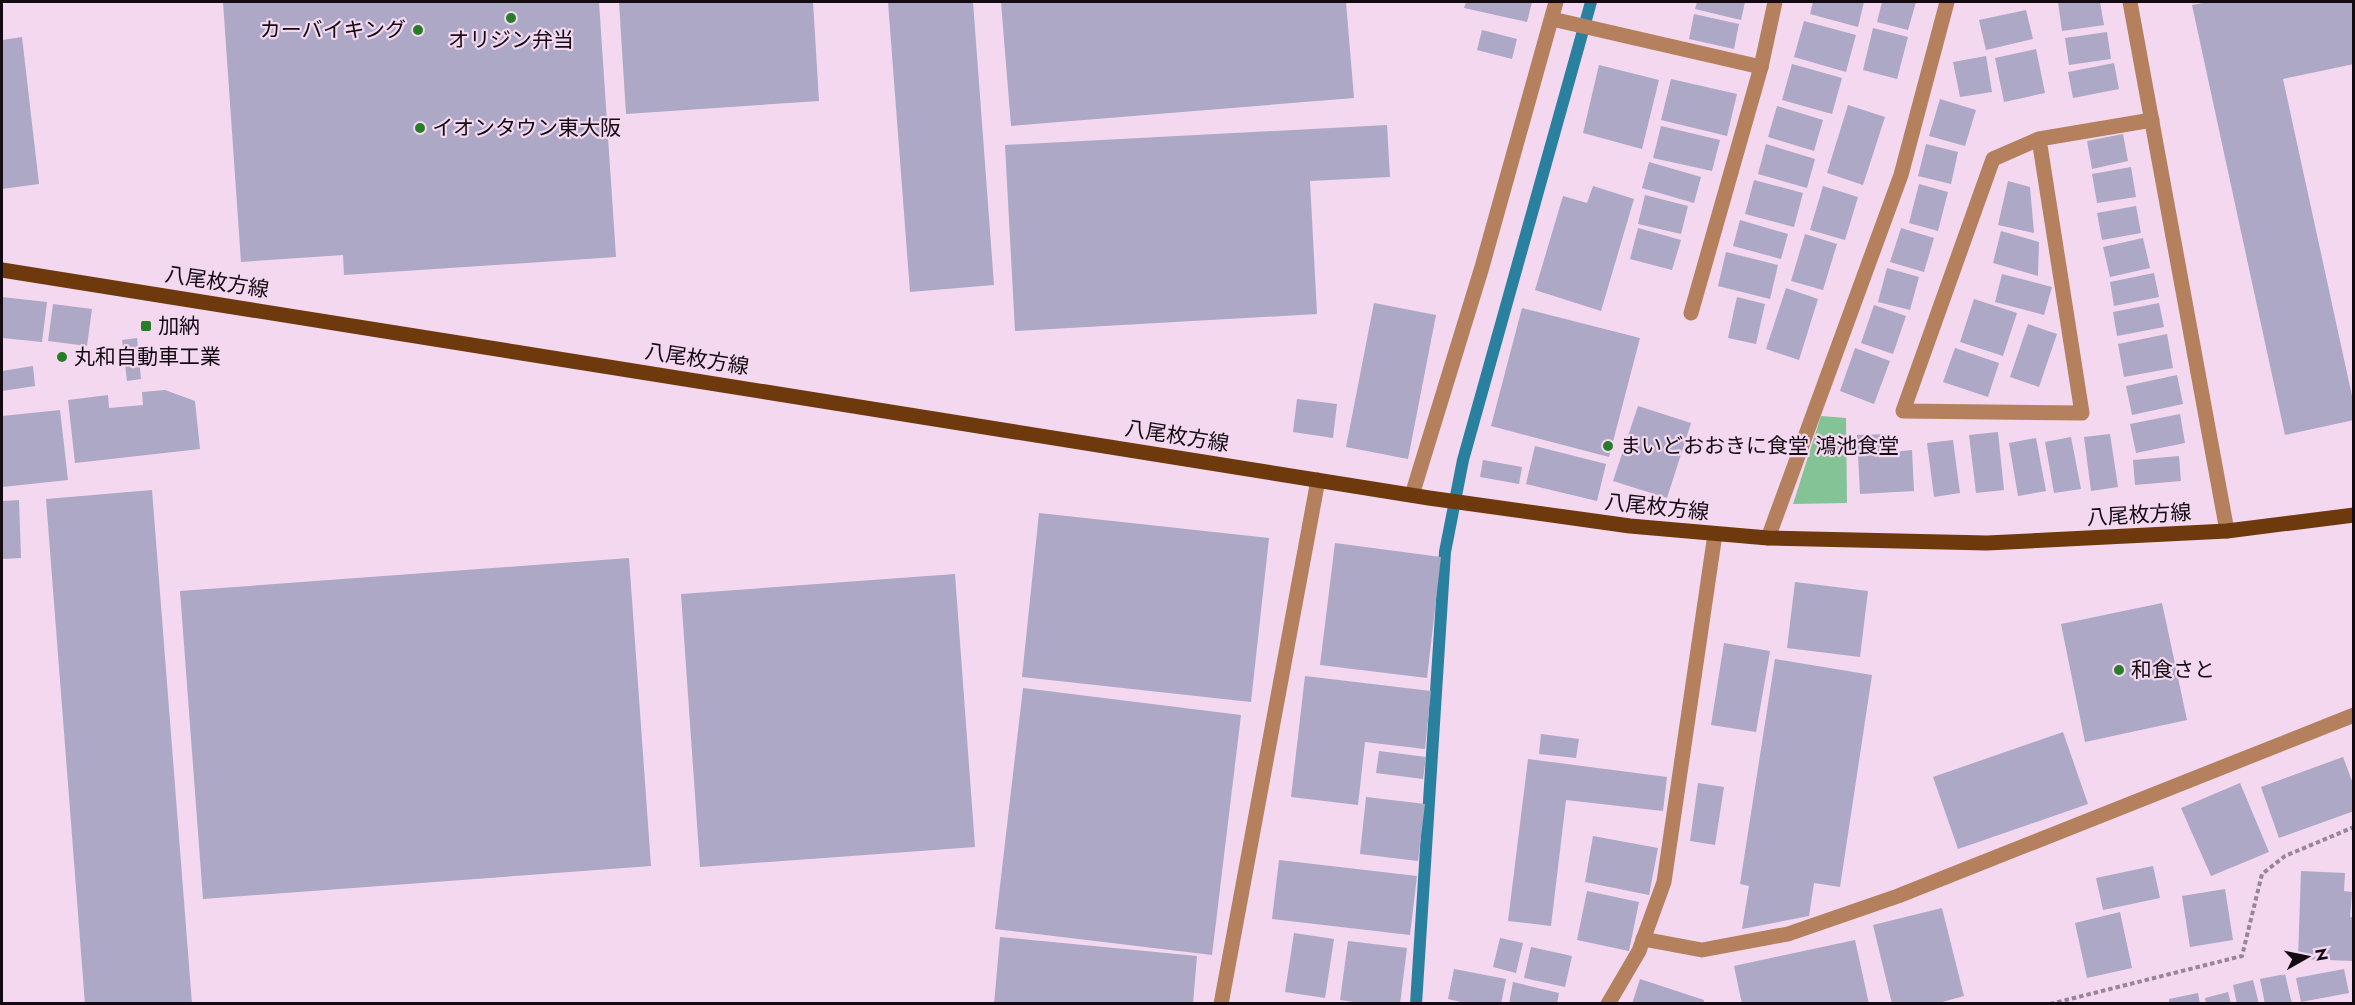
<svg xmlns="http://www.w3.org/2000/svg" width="2355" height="1005" viewBox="0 0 2355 1005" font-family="Jost,'Noto Sans JP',sans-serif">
<rect width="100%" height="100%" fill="#f3d8f0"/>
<polygon fill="#83c395" points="1821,416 1846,418 1847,503 1793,504"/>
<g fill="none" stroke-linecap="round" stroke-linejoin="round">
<polyline stroke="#2a809f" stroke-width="12" points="1416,1004 1445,552 1463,460 1591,2"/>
</g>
<g fill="#aca8c6">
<polygon points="223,2 599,2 616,257 344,275 343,255 241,262"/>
<polygon points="619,2 813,2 819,101 626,114"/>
<polygon points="888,2 973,2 994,285 910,292"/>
<polygon points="1001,2 1346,2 1354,98 1011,126"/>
<polygon points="1466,2 1532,2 1527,22 1464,8"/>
<polygon points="1697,2 1745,2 1741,20 1695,9"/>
<polygon points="1813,2 1864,2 1858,27 1810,14"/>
<polygon points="1882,2 1916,2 1908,30 1877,22"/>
<polygon points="2058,2 2100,2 2104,25 2062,31"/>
<polygon points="2208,2 2354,2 2354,64 2283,79 2354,405 2354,420 2285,435 2192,5"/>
<polygon points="2026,10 2033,39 1986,50 1979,20"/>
<polygon points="1694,14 1739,24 1734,49 1689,39"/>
<polygon points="1804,21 1856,35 1846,72 1794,57"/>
<polygon points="1873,28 1908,37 1897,79 1863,70"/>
<polygon points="1482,30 1517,39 1512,59 1477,50"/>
<polygon points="2107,32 2111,59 2069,65 2065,38"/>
<polygon points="22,37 39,184 2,189 2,40"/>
<polygon points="2036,49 2045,93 2004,102 1995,58"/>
<polygon points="1986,56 1992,92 1960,97 1953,62"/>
<polygon points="2114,63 2119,89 2073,98 2068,72"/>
<polygon points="1792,64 1842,78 1832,114 1782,100"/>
<polygon points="1599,65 1659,80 1642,149 1583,133"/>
<polygon points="1671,79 1737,94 1727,136 1661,120"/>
<polygon points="1940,99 1976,110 1965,146 1929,136"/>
<polygon points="1848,105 1885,117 1863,185 1827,173"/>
<polygon points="1777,106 1823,120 1814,151 1768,137"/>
<polygon points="1387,125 1390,177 1310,181 1317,314 1015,331 1005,145"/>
<polygon points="1661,126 1720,140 1712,171 1653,158"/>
<polygon points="2123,134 2128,161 2092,169 2087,141"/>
<polygon points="1766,144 1815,159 1807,188 1758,174"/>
<polygon points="1926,144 1958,152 1951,184 1918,176"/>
<polygon points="1649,162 1701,177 1694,203 1642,188"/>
<polygon points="2131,167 2136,197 2097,203 2092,174"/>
<polygon points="1754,180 1803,193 1794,227 1745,214"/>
<polygon points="2008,181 2030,187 2034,233 1998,225"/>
<polygon points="1919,184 1948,192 1938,231 1909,223"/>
<polygon points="1593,186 1634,199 1601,311 1535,290 1563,196 1587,203"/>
<polygon points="1823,186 1858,197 1845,240 1810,230"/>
<polygon points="1645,195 1688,206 1681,234 1638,224"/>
<polygon points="2136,206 2141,233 2102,240 2097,213"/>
<polygon points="1740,220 1788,234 1781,259 1733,246"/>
<polygon points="1638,228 1681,240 1672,270 1630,259"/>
<polygon points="1901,228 1934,238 1924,272 1890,262"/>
<polygon points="2001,231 2039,242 2038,276 1993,263"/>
<polygon points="1805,234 1837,244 1823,290 1791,281"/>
<polygon points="2143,238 2150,268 2110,277 2103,247"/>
<polygon points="1726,252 1778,265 1770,299 1718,286"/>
<polygon points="1887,268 1919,277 1910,310 1878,302"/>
<polygon points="2154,273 2159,297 2114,306 2110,282"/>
<polygon points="2002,274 2052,287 2044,315 1995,302"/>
<polygon points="1786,288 1818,299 1799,360 1766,349"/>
<polygon points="2,297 47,302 42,342 2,338"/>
<polygon points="1737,297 1765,304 1756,344 1728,338"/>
<polygon points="1974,299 2017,313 2003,356 1960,342"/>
<polygon points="1374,303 1436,315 1408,459 1346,447"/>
<polygon points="2159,303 2164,327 2117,336 2113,312"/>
<polygon points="53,304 92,309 87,346 48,341"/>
<polygon points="1874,305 1906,316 1893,354 1861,343"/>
<polygon points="1522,308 1640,338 1609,457 1491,426"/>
<polygon points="2028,324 2057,334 2039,387 2010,377"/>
<polygon points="2167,334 2173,368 2124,377 2118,344"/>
<polygon points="137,338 141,379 127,381 122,340"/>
<polygon points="1855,348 1890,361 1874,404 1840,391"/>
<polygon points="1955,348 1999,363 1988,397 1943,382"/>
<polygon points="33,366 35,386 2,391 2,371"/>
<polygon points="2177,375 2183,404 2132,415 2126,386"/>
<polygon points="165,390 195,401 200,449 75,463 68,400 108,395 109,408 143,405 142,392"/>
<polygon points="1297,399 1337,404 1333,438 1293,432"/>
<polygon points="1638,406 1691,423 1667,498 1613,481"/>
<polygon points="60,410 68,480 2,487 2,416"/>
<polygon points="2180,414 2185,443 2136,453 2130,424"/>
<polygon points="1998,432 2004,490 1976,493 1969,435"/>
<polygon points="1891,434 1892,452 1912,450 1914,491 1860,494 1857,435"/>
<polygon points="2110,434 2118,487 2091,491 2084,437"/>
<polygon points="2071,437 2081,489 2054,493 2045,442"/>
<polygon points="2036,438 2046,491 2018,496 2009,443"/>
<polygon points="1953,440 1960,493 1934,497 1927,443"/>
<polygon points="1535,446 1606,464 1597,501 1526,484"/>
<polygon points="2179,456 2181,481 2135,485 2133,460"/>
<polygon points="1483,460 1522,467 1519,484 1480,477"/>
<polygon points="152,490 192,1004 85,1004 46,499"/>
<polygon points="19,500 21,558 2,559 2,501"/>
<polygon points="1039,513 1269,538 1251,702 1022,677"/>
<polygon points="1335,543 1441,557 1427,678 1320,665"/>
<polygon points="629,558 651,866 203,899 180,591"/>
<polygon points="955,574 975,847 700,867 681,594"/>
<polygon points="1795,582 1868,591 1860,657 1787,648"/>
<polygon points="2162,603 2187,720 2085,742 2061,624"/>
<polygon points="1724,643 1770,651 1756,732 1711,725"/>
<polygon points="1775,659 1872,675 1840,887 1814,883 1809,916 1742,929 1749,886 1740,884"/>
<polygon points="1305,676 1431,691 1425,749 1365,742 1358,805 1291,797"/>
<polygon points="1023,688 1241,715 1212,955 995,929"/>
<polygon points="2063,732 2088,804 1958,849 1933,777"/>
<polygon points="1541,734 1579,739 1576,758 1539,754"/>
<polygon points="1379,751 1426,757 1423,779 1376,773"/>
<polygon points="2343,757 2354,786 2354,811 2279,838 2261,787"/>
<polygon points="1528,759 1667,777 1663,811 1566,800 1551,926 1508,921"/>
<polygon points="1698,783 1724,787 1715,845 1690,841"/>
<polygon points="2240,783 2269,852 2211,876 2181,808"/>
<polygon points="1366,797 1425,804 1418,861 1360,854"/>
<polygon points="1593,836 1658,848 1649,895 1585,882"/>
<polygon points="1279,860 1417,876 1410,935 1272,919"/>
<polygon points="2153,866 2160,898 2103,910 2096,878"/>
<polygon points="2301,871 2345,873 2344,891 2352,892 2350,917 2354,917 2354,961 2298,959"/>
<polygon points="2225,889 2233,940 2190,947 2182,896"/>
<polygon points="1587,891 1639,902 1629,951 1577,940"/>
<polygon points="1942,908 1964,996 1935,1004 1892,1004 1873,925"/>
<polygon points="2120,912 2132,968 2087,978 2075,923"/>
<polygon points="1294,933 1334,939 1325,998 1285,992"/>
<polygon points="1000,937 1197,956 1193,1004 994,1004"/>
<polygon points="1500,938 1523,943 1516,973 1493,967"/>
<polygon points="1855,940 1869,1004 1742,1004 1734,966"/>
<polygon points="1348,941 1407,948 1400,1004 1367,1004 1340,1000"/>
<polygon points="1531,947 1572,956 1565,987 1524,978"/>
<polygon points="1454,969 1506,979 1501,1004 1469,1004 1448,999"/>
<polygon points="2344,969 2349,993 2301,1002 2296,978"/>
<polygon points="2285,974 2292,1004 2265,1004 2260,979"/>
<polygon points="1640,979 1704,1000 1703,1004 1632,1004"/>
<polygon points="2253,980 2259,1004 2237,1004 2233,985"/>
<polygon points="1513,982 1559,993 1557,1004 1509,1004"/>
<polygon points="2228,992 2231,1004 2206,1004 2205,998"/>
<polygon points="2198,993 2200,1004 2169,1004 2169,999"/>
</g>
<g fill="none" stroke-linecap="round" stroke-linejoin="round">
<polyline stroke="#998597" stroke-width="4" stroke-dasharray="4.5 3" stroke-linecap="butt" points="2050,1004 2242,956 2262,874 2285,856 2354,827"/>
<g stroke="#b4805d" stroke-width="15">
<polyline points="1691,313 1761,67"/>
<polyline points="1643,939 1702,950 1788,934 1898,896 2354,715"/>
<polyline points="1608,1004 1639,951 1664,882 1715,534"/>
</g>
<g stroke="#b4805d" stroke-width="15">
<polyline points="2130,2 2227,531"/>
<polyline points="1552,19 1761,67 1775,2"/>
<polyline points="2039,139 2082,413 1903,411 1993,159 2039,139 2152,120"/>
<polyline points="1768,538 1901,175 1947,2"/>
</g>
<g stroke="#b4805d" stroke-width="15">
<polyline points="1412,495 1482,267 1556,2"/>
<polyline points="1221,1004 1318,480"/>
</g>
<polyline stroke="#6e390c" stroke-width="15" points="2,270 1429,498 1630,526 1768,538 1987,543 2227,531 2354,515"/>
</g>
<g fill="#277c28" stroke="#f3d8f0" stroke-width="2">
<circle cx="511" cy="18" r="6"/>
<circle cx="418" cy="30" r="6"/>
<circle cx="420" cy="128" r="6"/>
<rect x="140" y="320" width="12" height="12" rx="3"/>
<circle cx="62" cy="357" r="6"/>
<circle cx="1608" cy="446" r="6"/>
<circle cx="2119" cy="670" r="6"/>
</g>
<g text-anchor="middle" stroke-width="4.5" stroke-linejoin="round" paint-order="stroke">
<g font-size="21" fill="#130a12" stroke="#f3d8f0" text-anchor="start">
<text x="406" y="37" text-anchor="end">カーバイキング</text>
<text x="511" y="47" text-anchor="middle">オリジン弁当</text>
<text x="432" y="135">イオンタウン東大阪</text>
<text x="158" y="333">加納</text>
<text x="74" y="364">丸和自動車工業</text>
<text x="1620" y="453">まいどおおきに食堂 鴻池食堂</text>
<text x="2131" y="677">和食さと</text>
</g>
<g font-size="21" fill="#130a12" stroke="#f3d8f0">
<text transform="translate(217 282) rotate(9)" y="7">八尾枚方線</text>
<text transform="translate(697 359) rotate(9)" y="7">八尾枚方線</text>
<text transform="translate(1177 436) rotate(9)" y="7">八尾枚方線</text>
<text transform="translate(1657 507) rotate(6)" y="7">八尾枚方線</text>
<text transform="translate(2139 515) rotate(-3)" y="7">八尾枚方線</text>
</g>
</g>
<rect width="2355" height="1005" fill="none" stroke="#130a12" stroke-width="6"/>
<g transform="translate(2307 957) rotate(81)" stroke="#f3d8f0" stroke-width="4.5" paint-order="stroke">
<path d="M0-4.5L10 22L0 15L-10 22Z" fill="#130a12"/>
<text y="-9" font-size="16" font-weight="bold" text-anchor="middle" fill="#130a12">N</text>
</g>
</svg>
